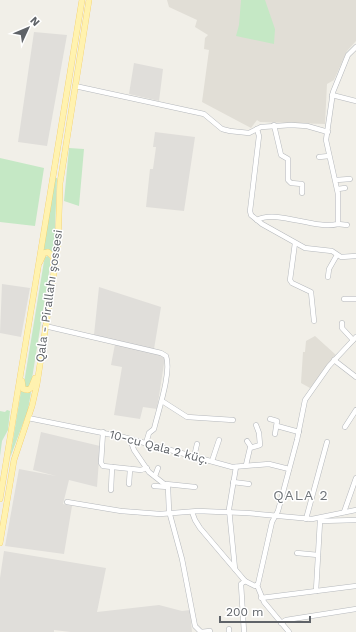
<svg xmlns="http://www.w3.org/2000/svg" width="356" height="632" viewBox="0 0 356 632" font-family="'Work Sans',sans-serif">
<rect width="100%" height="100%" fill="#f1efe8"/>
<g fill="#e0deda">
<polygon points="34,32 67,35 47,146 18,142"/>
<polygon points="134,63 163,69 159,101 129,94"/>
<polygon points="155,132 195,137 184,211 146,207 150,169 153,169 156,147 153,147"/>
<polygon points="2,284 30,288 21,337 0,333"/>
<polygon points="99,287 161,307 154,349 94,335"/>
<polygon points="115,344 163,355 165,357 157,409 143,407 140,419 114,415 122,367 111,365"/>
<polygon points="41,432 100,446 97,487 69,480 63,504 72,506 64,554 5,546 19,469 56,476 33,470"/>
<polygon points="4,551 106,568 97,612 159,605 182,611 190,610 192,632 71,632 54,630 54,632 0,632 0,578"/>
</g>
<g fill="#e1ded6">
<polygon points="167,0 356,0 356,41 347,51 334,80 327,84 325,124 260,122 257,120 251,128 202,102 209,50 204,49 205,38 208,35 195,27 197,20 169,7"/>
<polygon points="315,336 336,355 310,388 301,383 303,352 305,352 306,341"/>
</g>
<g fill="#c5e8c5">
<polygon points="241,0 265,0 275,29 274,44 236,36 239,25"/>
<polygon points="69,148 84,149 79,206 64,201"/>
<polygon points="0,158 44,168 35,226 0,222"/>
<polygon points="55,178 57,178 54,253 49,250 43,251"/>
<polygon points="48,256 51,260 31,385 26,388 24,383 44,261 45,257"/>
<polygon points="21,391 26,393 31,392 28,410 10,458"/>
<polygon points="7,410 10,411 8,430 2,441 0,456 0,411 5,412"/>
</g>
<g fill="none" stroke-linecap="round" stroke-linejoin="round">
<defs>
<g id="minor">
<polyline points="75,86 204,114 222,129 230,131 249,133 261,127 291,125 307,126 328,132"/>
<polyline points="332,95 356,101"/>
<polyline points="274,125 281,155 288,159 288,180 291,183 302,184 302,193"/>
<polyline points="257,129 259,136 250,211 251,215 262,224 305,248 332,251 341,257 356,256"/>
<polyline points="319,157 329,156"/>
<polyline points="336,180 350,179"/>
<polyline points="338,189 345,188"/>
<path d="M257,220C276,209 315,230 338,224V194L326,140L333,92L348,55L356,47"/>
<polyline points="338,224 347,225"/>
<polyline points="295,243 290,280 292,283 311,292 314,321"/>
<polyline points="328,277 329,269 337,255"/>
<polyline points="344,299 356,299"/>
<polyline points="342,323 342,328 353,340"/>
<path d="M45,326L161,353L166,356C172,371 158,412 154,429L149,433L146,443"/>
<polyline points="334,360 356,377"/>
<polyline points="162,401 187,417 233,420"/>
<polyline points="28,418 123,437 232,467 269,464 289,469"/>
<polyline points="270,419 277,421 275,434"/>
<polyline points="277,426 299,432"/>
<polyline points="345,427 356,410"/>
<polyline points="103,432 101,463 103,466 141,470 147,468"/>
<polyline points="130,439 134,450 149,472 168,487 169,511 182,559 195,626 201,632"/>
<polyline points="247,441 251,447"/>
<polyline points="194,457 197,444"/>
<polyline points="212,461 219,440"/>
<polyline points="246,465 250,448 260,445 259,433 256,425"/>
<polyline points="155,476 158,468"/>
<polyline points="233,482 249,484"/>
<polyline points="129,484 130,469"/>
<polyline points="166,484 195,487"/>
<polyline points="154,486 168,487"/>
<polyline points="111,490 112,467"/>
<polyline points="67,502 121,511 160,514 198,511 247,513 312,519 356,510"/>
<polyline points="192,512 195,520 200,528 245,581"/>
<polyline points="344,512 356,478"/>
<polyline points="320,518 320,521 356,520"/>
<polyline points="306,519 327,442"/>
<polyline points="297,553 318,555"/>
<polyline points="235,569 229,509 236,467"/>
<polyline points="257,585 264,602 289,632"/>
<polyline points="316,591 320,521"/>
<polyline points="261,598 356,586"/>
<polyline points="281,623 286,620 356,609"/>
<polyline points="229,629 229,632"/>
<polyline points="201,632 210,631"/>
<polyline points="244,632 241,584 245,581 255,586 258,584 272,522 278,511 297,440 305,400 329,366 356,337"/>
</g>
<g id="major">
<polyline points="40,262 44,253 48,252 53,257 53,264"/>
<polyline points="22,381 23,389 28,390 31,388 35,378"/>
<polyline points="0,499 82,0"/>
<polyline points="0,543 14,460 32,406 37,384 58,246 60,183 89,0"/>
</g>
</defs>
<use href="#minor" stroke="#b5b8bc" stroke-width="5.5"/>
<use href="#major" stroke="#f2c960" stroke-width="6"/>
<use href="#minor" stroke="#fff" stroke-width="4.5"/>
<use href="#major" stroke="#fff2af" stroke-width="5.5"/>
</g>
<g text-anchor="middle" stroke-width="3" stroke-linejoin="round" paint-order="stroke">
<g font-size="12" fill="#5f6368" stroke="#fff">
<text transform="translate(49 296) rotate(-82)" y="4">Qala - Pirallahı şossesi</text>
<text transform="translate(159 447) rotate(15)" y="4">10-cu Qala 2 küç.</text>
</g>
<g font-size="14" letter-spacing="1" fill="#70757a" stroke="#fff">
<text x="301" y="500">QALA 2</text>
</g>
</g>
<g transform="translate(28 28) rotate(46)" stroke="#ffffff" stroke-width="3" paint-order="stroke">
<path d="M0-3L7 15L0 10L-7 15Z" fill="#5f6368"/>
<text y="-6" font-size="11" font-weight="bold" text-anchor="middle" fill="#5f6368">N</text>
</g>
<path d="M220 616v6h90v-6" fill="none" stroke="#5f6368" stroke-width="2"/>
<text x="226" y="616" font-size="12" fill="#5f6368" stroke="#ffffff" stroke-width="3" paint-order="stroke">200 m</text>
</svg>
